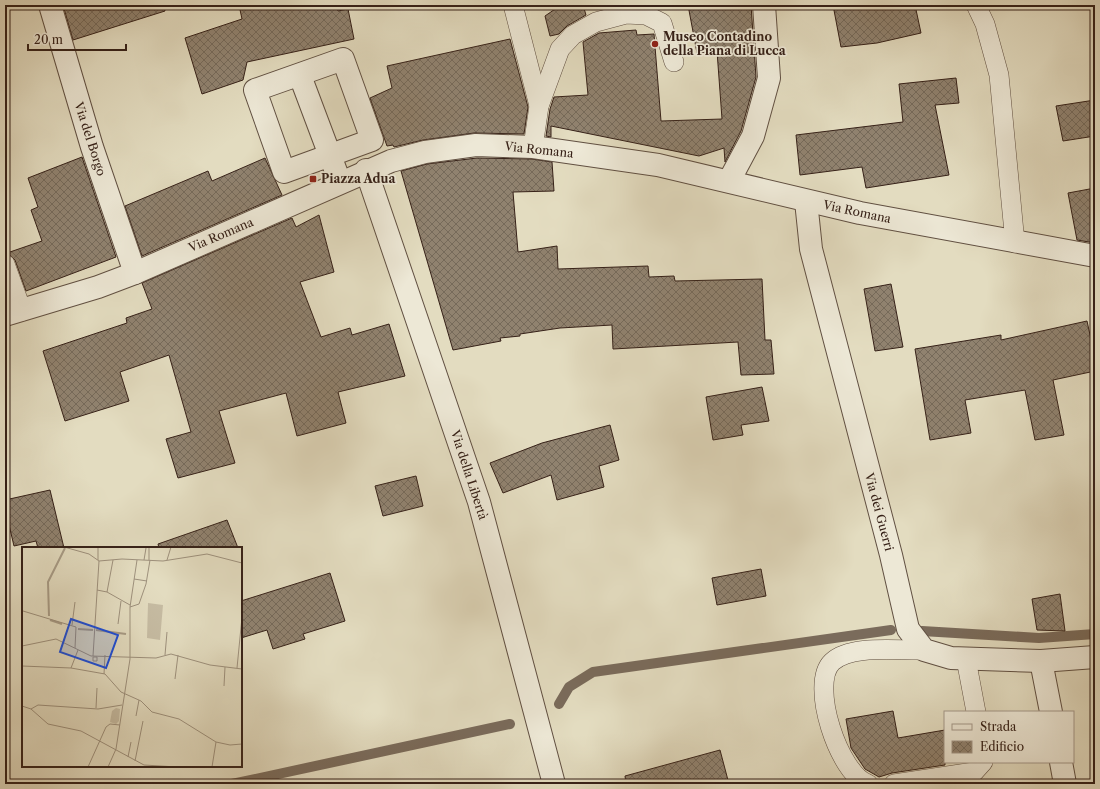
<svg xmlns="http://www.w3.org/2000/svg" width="1100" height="789" viewBox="0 0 1100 789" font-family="'Libre Caslon Text',serif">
<defs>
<pattern id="building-cross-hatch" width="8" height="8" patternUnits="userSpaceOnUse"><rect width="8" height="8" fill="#90826f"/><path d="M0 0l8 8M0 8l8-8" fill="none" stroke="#766a5a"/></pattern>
</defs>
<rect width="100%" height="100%" fill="#e3dcc0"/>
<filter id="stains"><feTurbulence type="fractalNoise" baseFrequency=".005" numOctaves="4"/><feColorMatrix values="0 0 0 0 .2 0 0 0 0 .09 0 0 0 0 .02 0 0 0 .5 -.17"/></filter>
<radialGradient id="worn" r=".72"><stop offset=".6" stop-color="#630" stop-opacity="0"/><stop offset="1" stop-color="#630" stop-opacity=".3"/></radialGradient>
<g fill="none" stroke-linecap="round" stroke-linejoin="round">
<g stroke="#7a6b5b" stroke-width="10">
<polyline points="922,631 1039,638 1095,634"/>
<polyline points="559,704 569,687 593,672 891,630"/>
<polyline points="232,784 510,724"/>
</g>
</g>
<g fill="url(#building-cross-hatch)" stroke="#362118">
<polygon points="63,5 164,5 165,11 73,40"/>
<polygon points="239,5 336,5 338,11 348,9 354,39 247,62 243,80 202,94 185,38 242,19"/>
<polygon points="561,5 583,5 586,15 567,26 559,34 550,36 545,16"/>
<polygon points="688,5 751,5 756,77 741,131 725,162 724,148 699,156 551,126 551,137 546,136 550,109 554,97 588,95 583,42 599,33 636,30 637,35 654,34 661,121 722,119 717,51 697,53"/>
<polygon points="833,5 915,5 921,33 877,43 841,47"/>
<polygon points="510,39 528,107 524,134 474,133 423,140 394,147 393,145 387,146 370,98 392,88 387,66"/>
<polygon points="956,78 959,103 935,105 949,175 866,188 862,167 800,175 796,135 903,122 899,84"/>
<polygon points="1095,100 1095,136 1063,141 1056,106"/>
<polygon points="82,157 116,257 26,291 15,260 7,253 42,241 31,210 38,207 28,178"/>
<polygon points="265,158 282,195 142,256 125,206 208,171 212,181"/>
<polygon points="477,158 532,159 552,162 554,191 513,192 518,252 557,246 558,269 648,266 649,277 674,276 675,281 762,279 765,340 771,340 774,374 741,375 738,342 613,349 612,325 560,328 520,334 520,336 500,338 501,341 453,350 401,171 427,164"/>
<polygon points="1095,188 1095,243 1077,240 1068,193"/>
<polygon points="319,215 334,272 300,282 321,337 350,328 352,335 389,324 405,376 338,392 346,423 297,436 286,393 219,411 235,463 178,478 166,439 191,432 169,355 120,372 129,401 65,421 43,351 127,323 126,318 152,309 142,283 292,218 296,227"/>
<polygon points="891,284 903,347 875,351 864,289"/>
<polygon points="1087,321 1095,358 1095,371 1053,380 1064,435 1035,440 1025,390 965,400 971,433 930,440 915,349 1001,335 1001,340"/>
<polygon points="762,387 769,421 741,425 743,435 713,440 706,397"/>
<polygon points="610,425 619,460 599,466 604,487 557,500 551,475 503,493 490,463 542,443"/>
<polygon points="416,476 423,506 383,516 375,486"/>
<polygon points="50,490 64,548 38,548 36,541 14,546 5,508 5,500"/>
<polygon points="227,520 238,548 159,548 158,544"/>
<polygon points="761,569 766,596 717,605 712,578"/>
<polygon points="330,573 345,621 303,634 305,639 273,649 267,630 241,638 241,601"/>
<polygon points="1060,594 1065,631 1037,630 1032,599"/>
<polygon points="893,711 898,738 945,730 945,765 892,773 879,777 865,769 851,748 846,719"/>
<polygon points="720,750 729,784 626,784 625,776"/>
</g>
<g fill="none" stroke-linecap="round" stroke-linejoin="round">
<defs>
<g id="service">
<polyline points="513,5 539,106"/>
<polyline points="976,5 985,24 999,75 1015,243"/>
<polyline points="533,147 539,106 560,49 573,35 596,22 626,14 646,15 662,23 674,62"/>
<polyline points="5,264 22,311"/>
<polyline points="966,659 976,712"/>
<path d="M868,784C839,774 809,684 832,662C851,644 899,651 924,650"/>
<polyline points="894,784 974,772 983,762"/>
</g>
<g id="minor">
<polyline points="50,5 92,147 135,273"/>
<polygon points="343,59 372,140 284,172 255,90"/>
<polyline points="302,81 340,182"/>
<polyline points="366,170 479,502 554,784"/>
<polyline points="729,181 753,136 769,78 764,5"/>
<polyline points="806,201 811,249 891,555 908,629 924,650 951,658 1041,661 1095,657"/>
<polyline points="1041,661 1051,712"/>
<polyline points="1061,762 1065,784"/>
</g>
<polyline id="tertiary" points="5,315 98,287 135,273 391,161 425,152 476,145 533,147 658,165 860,213 1095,256"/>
</defs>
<use href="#service" stroke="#615042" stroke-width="20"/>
<use href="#minor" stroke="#615042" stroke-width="24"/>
<use href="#tertiary" stroke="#615042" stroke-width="24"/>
<use href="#service" stroke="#ede8d6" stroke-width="19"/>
<use href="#minor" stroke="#ede8d6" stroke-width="22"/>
<use href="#tertiary" stroke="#ede8d6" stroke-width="22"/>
</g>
<g fill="#8f2418" stroke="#ede8d6" stroke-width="1.5">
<circle cx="655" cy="44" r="4"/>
<rect x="309" y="175" width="8" height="8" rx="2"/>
</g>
<g text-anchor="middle" stroke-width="3.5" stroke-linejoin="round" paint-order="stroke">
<g font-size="12" font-weight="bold" fill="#362118" stroke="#ede8d6" text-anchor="start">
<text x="663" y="41">Museo Contadino<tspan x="663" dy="14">della Piana di Lucca</tspan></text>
<text x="321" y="183">Piazza Adua</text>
</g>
<g font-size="12" fill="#362118" stroke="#ede8d6">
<text transform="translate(90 139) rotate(72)" y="4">Via del Borgo</text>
<text transform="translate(539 150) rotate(6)" y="4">Via Romana</text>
<text transform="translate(857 212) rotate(12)" y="4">Via Romana</text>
<text transform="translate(221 235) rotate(-23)" y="4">Via Romana</text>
<text transform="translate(469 475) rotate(72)" y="4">Via della Libertà</text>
<text transform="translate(879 512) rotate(75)" y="4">Via dei Guerri</text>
</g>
</g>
<g transform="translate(22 547)">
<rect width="220" height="220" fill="#e3dcc0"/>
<path d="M126,56L141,58L138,93L125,91ZM94,161L98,162L97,174L94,177L88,175L90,164Z" fill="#c6bca3"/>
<path fill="none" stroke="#a89c87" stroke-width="2" d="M27,69L26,35L43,1M28,73L40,77M56,82L71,83M74,83L104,87"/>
<path fill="none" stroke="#9e917d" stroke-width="1" d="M42,0L67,7M76,0V13M67,7L77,14L71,109M122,13L124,1M127,13V0M145,13L149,0M77,14L100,12L141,14L185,7L220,16M112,32L125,34M75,43L85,45L108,58M85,45L91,13M108,60L117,57L124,37L128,13M1,64L54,80L53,101M96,77L99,54M50,78L53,55M0,99L34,92L69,109L134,111L149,107L188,118L220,122M143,108L145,85M71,110H75V114H71ZM0,119L49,121L56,103M49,121L83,127L99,145L119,154L130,165L157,172L194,195L208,198L220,197M215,121L220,70M82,127L83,108M153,132L156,108M202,139L203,120M0,159L9,162L26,177L59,184L122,218L155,220M74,161L75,141M9,162L16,158L76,162L100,158M114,169L117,153M106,210L109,195M113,214L121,174M66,220L84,180L88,177L98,178M86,220L94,202L108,112V60L115,13M190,220L194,195"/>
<path fill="#1d4ed8" fill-opacity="0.15" stroke="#1d4ed8" stroke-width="2" d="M49,72L96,88L84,121L38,105Z"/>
<rect width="220" height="220" fill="none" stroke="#362118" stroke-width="2"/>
</g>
<rect width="1100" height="789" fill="none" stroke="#e3dcc0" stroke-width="20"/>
<rect x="6" y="6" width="1088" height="777" fill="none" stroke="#362118" stroke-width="2"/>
<rect x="10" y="10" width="1080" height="769" fill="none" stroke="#362118"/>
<rect x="944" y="711" width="130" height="52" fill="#ede8d6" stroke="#a4988a"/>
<rect x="952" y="724" width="20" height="6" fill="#ede8d6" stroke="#a4988a"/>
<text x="980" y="731" font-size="12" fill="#362118">Strada</text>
<rect x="952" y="741" width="20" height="12" fill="url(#building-cross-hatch)" stroke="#a4988a"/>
<text x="980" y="751" font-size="12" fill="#362118">Edificio</text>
<path d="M28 44v6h98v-6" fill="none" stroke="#362118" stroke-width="2"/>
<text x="34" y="44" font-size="12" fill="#362118" stroke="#ede8d6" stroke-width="3" paint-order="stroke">20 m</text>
<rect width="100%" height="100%" filter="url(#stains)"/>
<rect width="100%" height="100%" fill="url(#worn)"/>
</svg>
